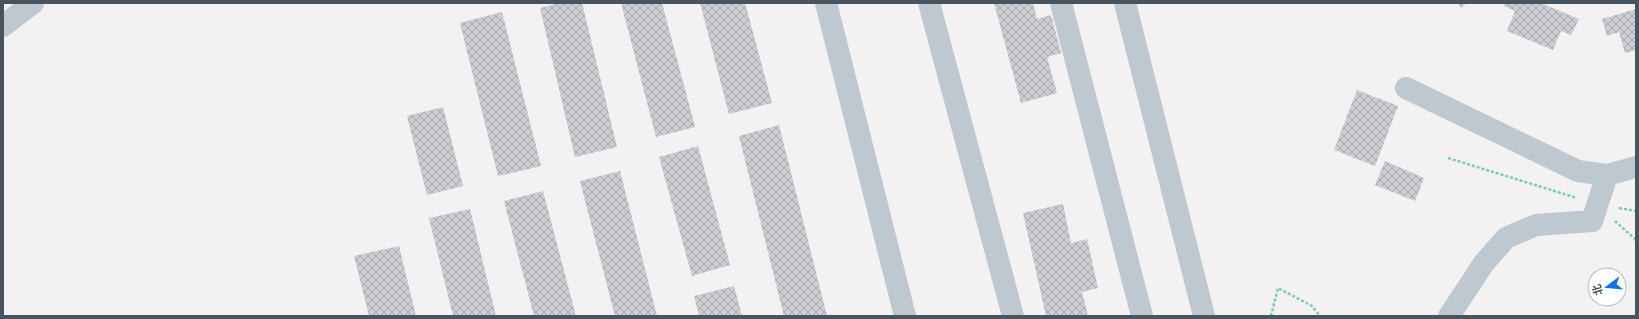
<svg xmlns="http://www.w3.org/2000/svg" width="1639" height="319" viewBox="0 0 1639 319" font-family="Raleway,'Noto Sans SC',sans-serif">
<defs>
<pattern id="building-cross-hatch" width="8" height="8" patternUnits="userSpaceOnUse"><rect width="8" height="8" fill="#cbcdd3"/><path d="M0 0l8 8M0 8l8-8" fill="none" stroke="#a7a9ae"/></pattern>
</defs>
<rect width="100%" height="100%" fill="#f3f1f1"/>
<g fill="url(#building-cross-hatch)">
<polygon points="560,3 582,3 617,147 575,157 540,8"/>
<polygon points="621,3 662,3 695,127 656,137"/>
<polygon points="700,3 745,3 772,103 729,114"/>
<polygon points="994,3 1033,3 1037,19 1051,15 1061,53 1047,57 1057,93 1021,103"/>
<polygon points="1458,3 1467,3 1461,8"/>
<polygon points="1505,3 1541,3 1579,19 1571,35 1561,31 1553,50 1507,31 1515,11 1504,6"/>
<polygon points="1636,9 1636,50 1625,53 1619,32 1607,36 1602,19"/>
<polygon points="502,12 541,166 498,176 460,23"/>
<polygon points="1357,90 1398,106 1375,166 1334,150"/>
<polygon points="443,107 463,186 427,195 407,116"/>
<polygon points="779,125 827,316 784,316 739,136"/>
<polygon points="698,146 730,265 692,276 659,157"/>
<polygon points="1385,161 1424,178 1415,201 1375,185"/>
<polygon points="620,171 657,316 615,316 580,181"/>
<polygon points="543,191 576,316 534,316 504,201"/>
<polygon points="1063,204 1071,243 1087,239 1098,288 1082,292 1088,316 1046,316 1023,213"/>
<polygon points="470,209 496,316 453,316 429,218"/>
<polygon points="399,246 416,316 369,316 354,256"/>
<polygon points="734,286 742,316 699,316 694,296"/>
</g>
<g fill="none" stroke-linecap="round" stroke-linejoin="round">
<g stroke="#74d2a3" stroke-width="2.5" stroke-dasharray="3 2" stroke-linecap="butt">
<polyline points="1448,158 1577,198"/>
<polyline points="1619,208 1636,211"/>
<polyline points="1615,221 1636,240"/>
<polyline points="1271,316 1278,288 1312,306 1320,316"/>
</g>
<g stroke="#bec8d0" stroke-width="22">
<polyline points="826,3 905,316"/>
<polyline points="929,3 1013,316"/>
<polyline points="1061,3 1142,316"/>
<polyline points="1125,3 1204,316"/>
<polyline points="3,26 33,3"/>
<polyline points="1406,88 1578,171 1607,175 1636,167"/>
<polyline points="1449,316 1484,263 1506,238 1536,225 1592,221 1607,175"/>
</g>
</g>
<rect width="1639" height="319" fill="none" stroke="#48545f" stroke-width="8"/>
<g transform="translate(1607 287) rotate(254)"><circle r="19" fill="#ffffff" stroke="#b6bbbf"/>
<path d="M0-3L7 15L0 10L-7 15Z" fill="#1172ed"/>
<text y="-6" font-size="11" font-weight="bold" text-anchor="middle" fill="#48545f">北</text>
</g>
</svg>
